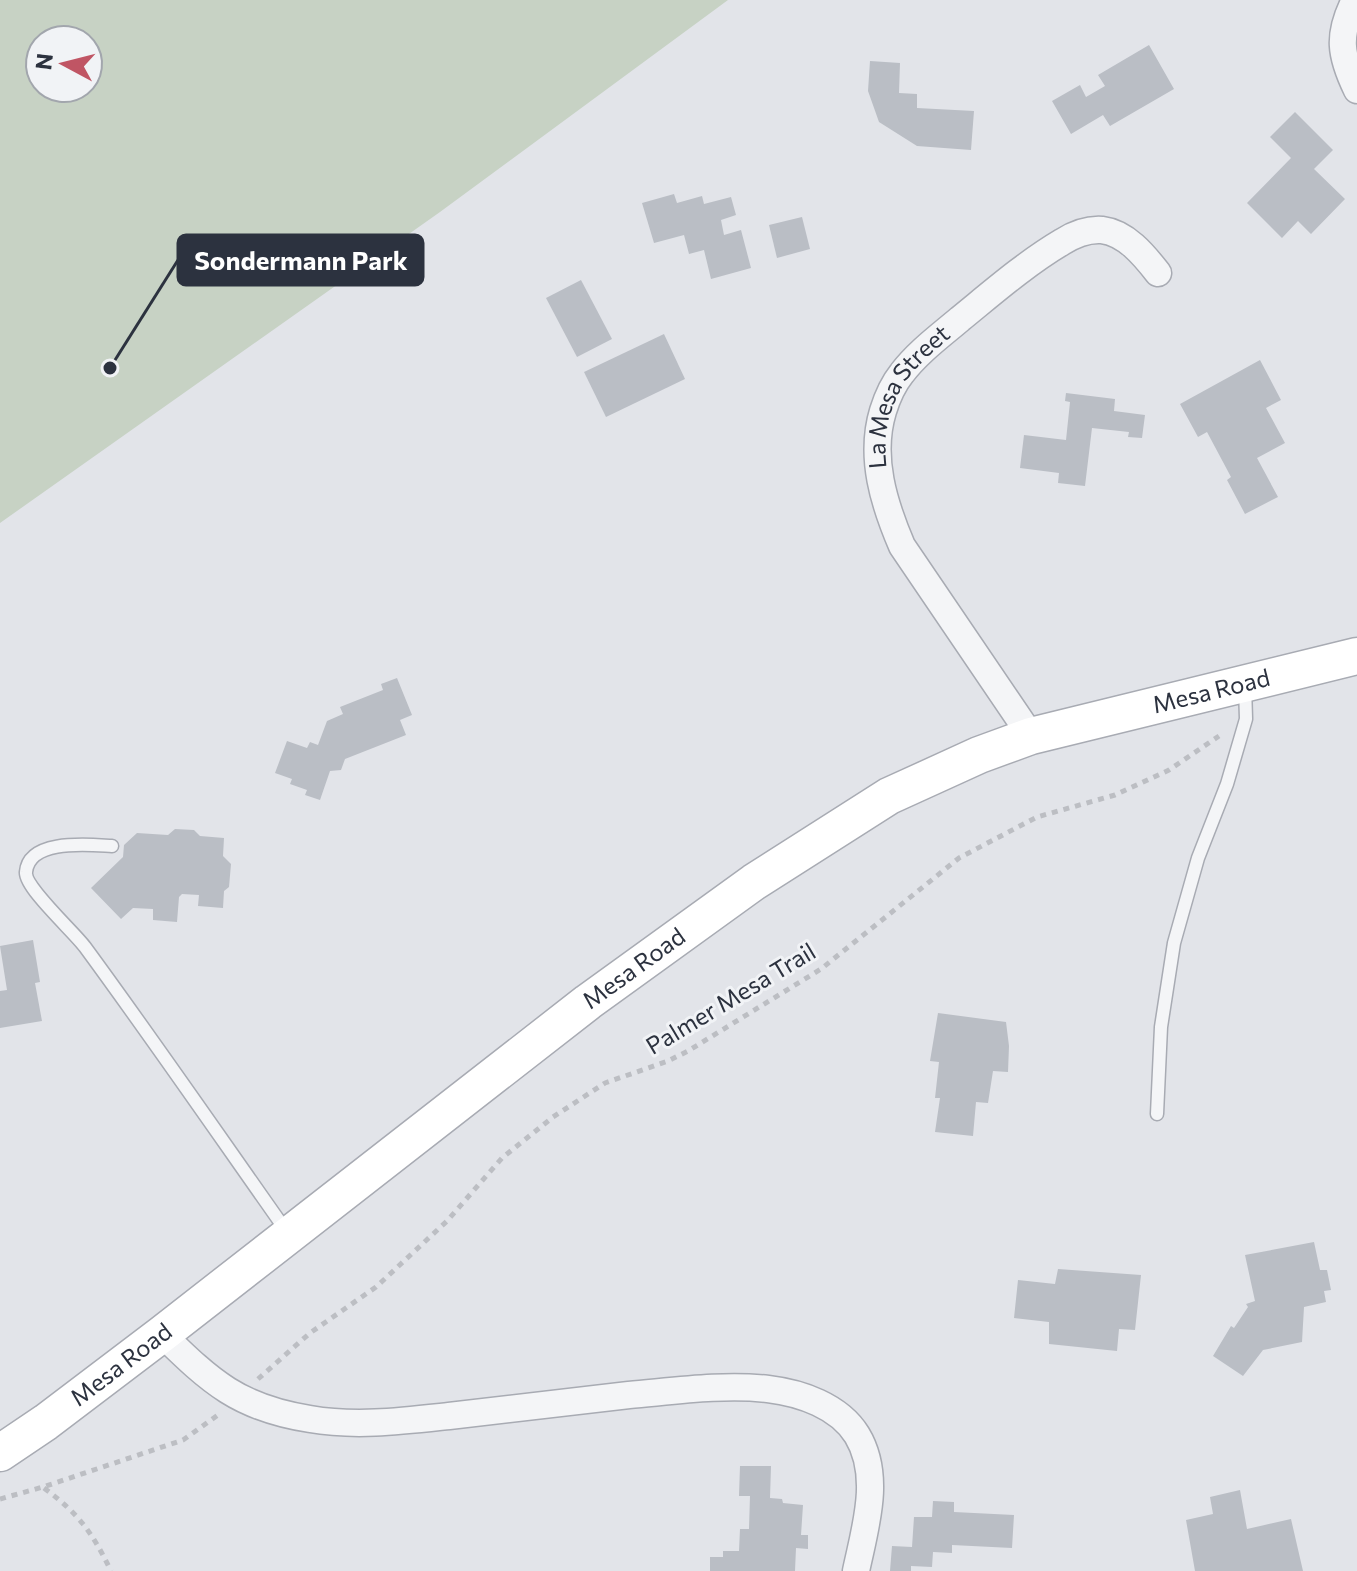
<svg xmlns="http://www.w3.org/2000/svg" width="1357" height="1571" viewBox="0 0 1357 1571" font-family="Commissioner,sans-serif">
<rect width="100%" height="100%" fill="#e2e4e9"/>
<path fill="#c7d2c4" fill-rule="evenodd" d="M0,0H728L440,212L0,523ZM40,40H88V88H40Z"/>
<g fill="#babec5">
<polygon points="1149,45 1174,89 1110,126 1103,115 1071,134 1052,101 1080,85 1086,97 1105,86 1098,75"/>
<polygon points="870,61 900,63 899,93 917,94 917,108 974,111 971,150 917,146 879,122 868,91"/>
<polygon points="1295,112 1333,150 1314,169 1345,199 1311,234 1298,221 1282,238 1247,203 1291,158 1270,137"/>
<polygon points="674,194 677,203 702,196 704,204 731,197 736,215 721,220 724,235 741,230 751,268 711,279 704,250 689,254 684,235 654,243 642,203"/>
<polygon points="802,217 810,249 777,258 769,225"/>
<polygon points="581,280 612,339 577,357 546,298"/>
<polygon points="664,334 685,379 606,417 584,372"/>
<polygon points="1260,360 1281,400 1266,408 1285,443 1257,458 1278,497 1245,514 1227,480 1231,477 1207,432 1198,437 1180,404"/>
<polygon points="1066,393 1115,399 1114,411 1145,415 1142,438 1128,437 1129,432 1092,428 1085,486 1058,483 1059,473 1020,468 1024,435 1066,440 1070,402 1065,401"/>
<polygon points="397,678 412,715 400,720 406,735 345,759 341,770 330,771 320,800 305,795 307,790 290,784 292,779 275,773 287,741 307,748 310,742 318,745 327,721 343,714 340,707 383,690 381,684"/>
<polygon points="175,829 194,830 200,836 224,838 223,856 231,864 229,887 224,891 223,908 198,906 199,895 182,894 179,897 177,922 153,920 153,909 133,908 121,919 91,888 123,857 124,845 137,833 168,835"/>
<polygon points="33,940 40,982 35,983 42,1021 0,1028 0,991 7,990 0,946"/>
<polygon points="938,1013 1006,1022 1009,1046 1008,1072 993,1071 988,1103 976,1102 973,1136 935,1132 940,1098 935,1098 939,1062 930,1061"/>
<polygon points="1314,1242 1320,1270 1327,1270 1331,1290 1324,1291 1326,1302 1304,1307 1302,1342 1263,1350 1243,1376 1213,1356 1231,1326 1234,1328 1248,1307 1246,1304 1255,1301 1245,1255"/>
<polygon points="1058,1269 1141,1275 1135,1330 1119,1329 1117,1351 1049,1344 1049,1322 1014,1318 1018,1280 1055,1284"/>
<polygon points="740,1466 771,1466 770,1498 782,1499 783,1503 803,1505 801,1535 808,1535 808,1549 796,1548 795,1571 710,1571 710,1557 723,1557 723,1551 739,1551 740,1529 749,1529 750,1496 739,1496"/>
<polygon points="1240,1490 1247,1529 1291,1519 1303,1571 1195,1571 1186,1520 1213,1514 1210,1497"/>
<polygon points="933,1501 954,1502 954,1512 1014,1515 1012,1548 952,1545 952,1553 933,1552 932,1567 911,1566 911,1571 890,1571 892,1546 912,1547 914,1517 932,1517"/>
</g>
<g fill="none" stroke-linecap="round" stroke-linejoin="round">
<defs>
<g id="lane">
<path d="M112,846C90,845 29,838 26,872C24,887 74,932 85,947C154,1041 220,1137 287,1232"/>
<polyline points="1157,1114 1161,1027 1174,943 1198,858 1227,784 1246,719 1245,686"/>
</g>
<g id="street">
<path d="M1355,0C1337,35 1340,55 1357,90"/>
<path id="s1" d="M1031,736L902,546C884,504 869,457 883,411C887,398 894,383 902,373C918,352 940,336 960,319C992,293 1025,264 1062,242C1073,235 1088,229 1102,230C1126,233 1144,255 1158,273"/>
<path d="M162,1334C211,1382 239,1408 310,1419C356,1427 403,1421 449,1416C509,1409 569,1402 629,1395C675,1391 723,1384 768,1389C801,1393 839,1406 857,1435C882,1476 865,1528 856,1571"/>
</g>
<g id="secondary">
<path id="s2" d="M0,1453L46,1422L162,1334L588,1002L754,882L889,796L979,755L1031,736L1357,656"/>
</g>
</defs>
<use href="#lane" stroke="#a8abb3" stroke-width="15"/>
<use href="#street" stroke="#a8abb3" stroke-width="29"/>
<use href="#secondary" stroke="#a8abb3" stroke-width="39"/>
<g stroke="#bcbec3" stroke-width="5" stroke-dasharray="6 6" stroke-linecap="butt">
<polyline points="258,1379 310,1333 376,1287 447,1221 502,1158 553,1117 605,1083 668,1061 688,1051 821,969 959,858 1037,817 1115,795 1169,770 1219,736"/>
<path d="M44,1488C79,1514 92,1532 111,1571"/>
<polyline points="0,1499 43,1487 183,1440 218,1415"/>
</g>
<use href="#lane" stroke="#f4f5f7" stroke-width="12"/>
<use href="#street" stroke="#f4f5f7" stroke-width="26"/>
<use href="#secondary" stroke="#fff" stroke-width="36"/>
</g>
<g text-anchor="middle" stroke-width="6" stroke-linejoin="round" paint-order="stroke">
<g font-size="24" fill="#2c323f" stroke="#f1f3f6">
<text dy="8" stroke="none"><textPath href="#s1" startOffset="392">La Mesa Street</textPath></text>
<text dy="8" stroke="none"><textPath href="#s2" startOffset="1446">Mesa Road</textPath></text>
<text dy="8" stroke="none"><textPath href="#s2" startOffset="798">Mesa Road</textPath></text>
<text transform="translate(731 999) rotate(-31)" y="8">Palmer Mesa Trail</text>
<text dy="8" stroke="none"><textPath href="#s2" startOffset="150">Mesa Road</textPath></text>
</g>
</g>
<path fill="none" stroke="#2c323f" stroke-width="3" d="M110 368L178 260"/>
<circle fill="#2c323f" stroke="#f1f3f6" stroke-width="3" cx="110" cy="368" r="8"/>
<rect fill="#2c323f" stroke="#2c323f" stroke-width="3" x="178" y="235" width="245" height="50" rx="8"/>
<g font-size="26" text-anchor="middle" font-weight="bold" fill="#fff">
<text x="301" y="270">Sondermann Park</text>
</g>
<g transform="translate(64 64) rotate(277)"><circle r="38" fill="#f1f3f6" stroke="#a2a6ad" stroke-width="2"/>
<path d="M0-6L14 30L0 20L-14 30Z" fill="#c05564"/>
<text y="-12" font-size="22" font-weight="bold" text-anchor="middle" fill="#2c323f">N</text>
</g>
</svg>
